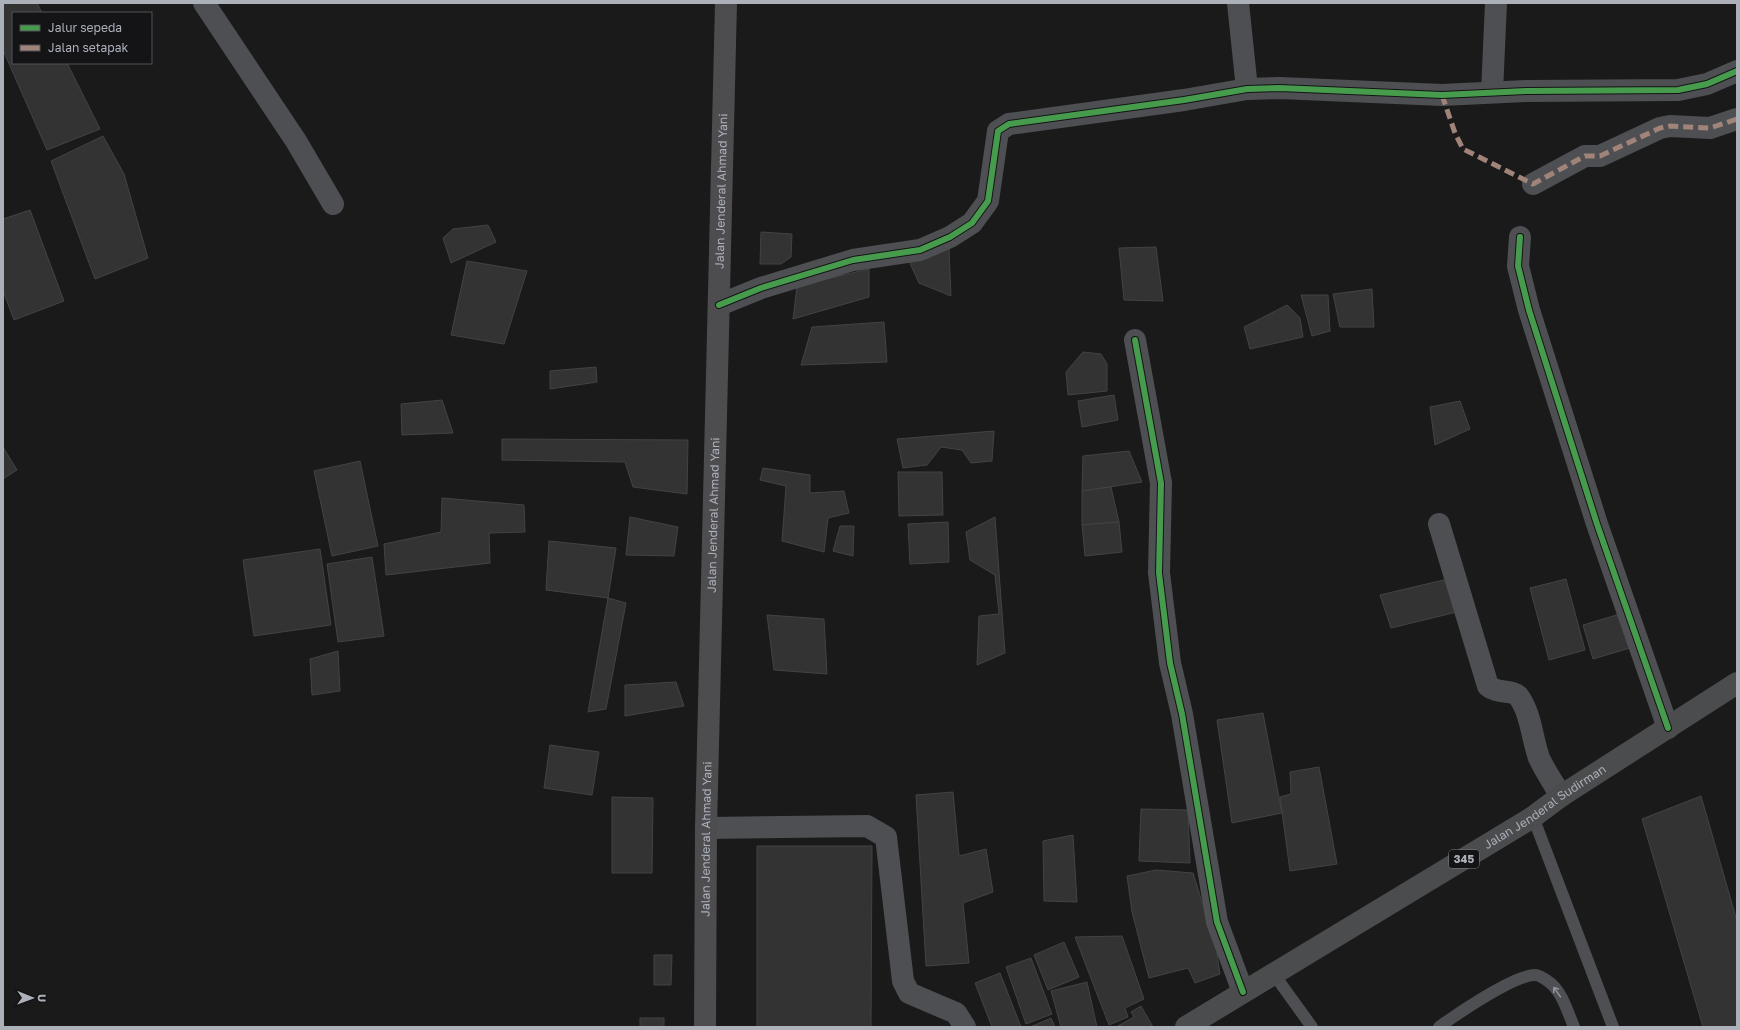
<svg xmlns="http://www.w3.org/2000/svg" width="1740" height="1030" viewBox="0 0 1740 1030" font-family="'Golos Text',sans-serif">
<rect width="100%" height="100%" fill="#1a1a1a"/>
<g fill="#333334" stroke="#424346">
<polygon points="3,3 37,3 42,13 13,13 13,63 67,63 100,129 47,150 3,50"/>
<polygon points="103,136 124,174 148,258 95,279 51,161"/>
<polygon points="30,210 64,301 14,320 3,291 3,219"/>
<polygon points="488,225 496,242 451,263 443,238 453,229"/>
<polygon points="761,232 792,234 791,257 781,264 760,264"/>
<polygon points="1156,247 1163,301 1124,300 1119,248"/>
<polygon points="949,249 951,296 919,283 909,261"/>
<polygon points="467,261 527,271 504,344 451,335"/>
<polygon points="869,269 869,297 793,319 797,286"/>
<polygon points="1372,289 1374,327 1340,327 1333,294"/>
<polygon points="1301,295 1328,295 1330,331 1312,336"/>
<polygon points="1287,305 1300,318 1303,337 1250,349 1244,327"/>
<polygon points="884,322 887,362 801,365 812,327"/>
<polygon points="1083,352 1101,354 1107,364 1107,391 1068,395 1066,372"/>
<polygon points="596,367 597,382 550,389 550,371"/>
<polygon points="1114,395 1118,420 1082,427 1078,401"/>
<polygon points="442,400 453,433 402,435 401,404"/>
<polygon points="1460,401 1470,429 1435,445 1430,407"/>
<polygon points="994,431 992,461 971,463 962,450 941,447 927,465 903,468 897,439"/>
<polygon points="502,439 688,440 687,494 633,487 625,462 502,460"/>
<polygon points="3,447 17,470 3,479"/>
<polygon points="1129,451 1142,482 1082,491 1083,456"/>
<polygon points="360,461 378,546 332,556 314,471"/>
<polygon points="763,468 810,475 810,493 844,491 849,513 828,518 824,552 782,541 786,486 760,480"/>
<polygon points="898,472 942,472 943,515 899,516"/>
<polygon points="1111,487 1119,522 1082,525 1082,491"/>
<polygon points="442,498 524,505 525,532 489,533 490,563 386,575 384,544 441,532"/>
<polygon points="630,517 678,527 674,556 626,555"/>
<polygon points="995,517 1005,653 977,665 979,616 999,614 995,575 970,560 966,532"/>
<polygon points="948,522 949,562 910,564 908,524"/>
<polygon points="1119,522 1122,552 1085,556 1082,525"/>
<polygon points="840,526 854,526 853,556 833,551"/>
<polygon points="549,541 616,548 608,598 546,590"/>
<polygon points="320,549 331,625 254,636 243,560"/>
<polygon points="372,557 384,636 338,642 327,564"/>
<polygon points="1452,578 1461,611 1391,628 1380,595"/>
<polygon points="1566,579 1585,650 1549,660 1530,588"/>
<polygon points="608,598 626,603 606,709 588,712"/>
<polygon points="1620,614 1630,648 1593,659 1583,625"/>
<polygon points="767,615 824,619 827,674 774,670"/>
<polygon points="338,651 340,691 312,695 310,659"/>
<polygon points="676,682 684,706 625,716 625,685"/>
<polygon points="1263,713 1282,813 1232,823 1217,720"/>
<polygon points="550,745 599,752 592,795 544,788"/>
<polygon points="1319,767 1337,864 1290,871 1280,797 1291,794 1290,772"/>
<polygon points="953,792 959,856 986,849 993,892 963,903 969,963 926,966 916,795"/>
<polygon points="1701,796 1737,921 1737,1027 1703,1027 1642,819"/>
<polygon points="612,797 653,798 652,873 612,873"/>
<polygon points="1141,809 1188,810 1190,863 1139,861"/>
<polygon points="1073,835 1077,902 1044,901 1043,841"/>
<polygon points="757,846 872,846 871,1027 757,1027"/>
<polygon points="1156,870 1193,873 1216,947 1220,974 1195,983 1188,968 1149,978 1132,912 1127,876"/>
<polygon points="1122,936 1144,999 1125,1008 1128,1017 1109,1025 1075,937"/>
<polygon points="1064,942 1079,977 1048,990 1034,955"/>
<polygon points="654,955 672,955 671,985 654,985"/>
<polygon points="1031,958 1052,1014 1026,1024 1006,967"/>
<polygon points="1000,973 1021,1027 992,1027 975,983"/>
<polygon points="1087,982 1097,1027 1061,1027 1051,991"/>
<polygon points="1141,1006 1153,1027 1116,1027 1134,1017 1131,1012"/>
<rect x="640" y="1018" width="24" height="9"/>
<polygon points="1051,1018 1055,1027 1030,1027"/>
</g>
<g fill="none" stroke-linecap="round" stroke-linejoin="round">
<g stroke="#4e4f52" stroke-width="12">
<polyline points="1533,817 1613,1027"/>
<polyline points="1273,973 1312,1027"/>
<path d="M1439,1027C1457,1014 1514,975 1535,975C1539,975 1545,979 1549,982C1562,991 1568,1013 1574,1027"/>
</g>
<g stroke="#4e4f52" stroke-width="22">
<polyline points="204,3 296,141 333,204"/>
<polyline points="1238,3 1247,89"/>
<polyline points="1492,92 1496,3"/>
<polyline points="1533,184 1585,156 1600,156 1660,128 1670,126 1710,128 1737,119"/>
<polyline points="1520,237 1518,266 1529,310 1597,524 1668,728"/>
<polyline points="719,305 761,288 853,260 920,250 950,237 972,223 988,201 998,131 1009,124 1184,100 1247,89 1280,88 1442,95 1526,91 1678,90 1707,84 1737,71"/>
<polyline points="1135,340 1161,483 1159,573 1170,663 1182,714 1217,922 1243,992"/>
<path d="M1439,524L1488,686C1497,694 1513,689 1519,697C1531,714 1532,738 1539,758C1545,771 1554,784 1561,796"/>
<polyline points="706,828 867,826 886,837 903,981 909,993 956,1013 965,1027"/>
</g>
<path stroke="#4d4d50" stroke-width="22" id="s1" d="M705,1027L706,828L726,3"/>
<path stroke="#4b4c4e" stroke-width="22" id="s2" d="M1186,1027L1533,817L1561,796L1737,683"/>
<polyline stroke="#a18479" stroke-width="5" stroke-dasharray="10 5" stroke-linecap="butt" points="1442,95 1455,133 1463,149 1533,184 1585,156 1600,156 1660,128 1670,126 1710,128 1737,119"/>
<defs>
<g id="cycleway">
<polyline points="1520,237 1518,266 1529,310 1597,524 1668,728"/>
<polyline points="719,305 761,288 853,260 920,250 950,237 972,223 988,201 998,131 1009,124 1184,100 1247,89 1280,88 1442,95 1526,91 1678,90 1707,84 1737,71"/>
<polyline points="1135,340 1161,483 1159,573 1170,663 1182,714 1217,922 1243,992"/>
</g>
</defs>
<use href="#cycleway" stroke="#141416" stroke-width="8"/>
<use href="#cycleway" stroke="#469c4c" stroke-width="6"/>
</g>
<defs><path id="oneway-shaft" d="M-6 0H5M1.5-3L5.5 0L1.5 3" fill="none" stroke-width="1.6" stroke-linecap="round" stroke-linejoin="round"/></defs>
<use stroke="#90939a" href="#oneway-shaft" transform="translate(1557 992) rotate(-125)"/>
<g text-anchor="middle" stroke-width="3.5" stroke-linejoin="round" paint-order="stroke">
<rect fill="#141416" stroke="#7e8188" stroke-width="1" x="1449" y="850" width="30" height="18" rx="3"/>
<g font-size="11" font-weight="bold" fill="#acb0b9">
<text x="1464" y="863">345</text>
</g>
<g font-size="12" fill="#acb0b9" stroke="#141416">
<text dy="4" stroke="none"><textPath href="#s1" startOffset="836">Jalan Jenderal Ahmad Yani</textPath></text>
<text dy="4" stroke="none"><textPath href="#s1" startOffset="512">Jalan Jenderal Ahmad Yani</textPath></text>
<text dy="4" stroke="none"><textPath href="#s2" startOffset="421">Jalan Jenderal Sudirman</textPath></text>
<text dy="4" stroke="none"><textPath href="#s1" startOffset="188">Jalan Jenderal Ahmad Yani</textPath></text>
</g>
</g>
<rect width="1740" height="1030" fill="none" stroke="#acb0b9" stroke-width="8"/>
<rect x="12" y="12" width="140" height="52" fill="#141416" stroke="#515257"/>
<rect x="20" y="25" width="20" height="6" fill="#469c4c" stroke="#515257"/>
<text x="48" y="32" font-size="12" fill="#acb0b9">Jalur sepeda</text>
<rect x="20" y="45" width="20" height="6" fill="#a18479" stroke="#515257"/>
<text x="48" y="52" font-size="12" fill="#acb0b9">Jalan setapak</text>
<g transform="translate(32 998) rotate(91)" stroke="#141416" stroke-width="3" paint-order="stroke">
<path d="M0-3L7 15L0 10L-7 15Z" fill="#acb0b9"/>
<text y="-6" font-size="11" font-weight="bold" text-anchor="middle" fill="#acb0b9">U</text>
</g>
</svg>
